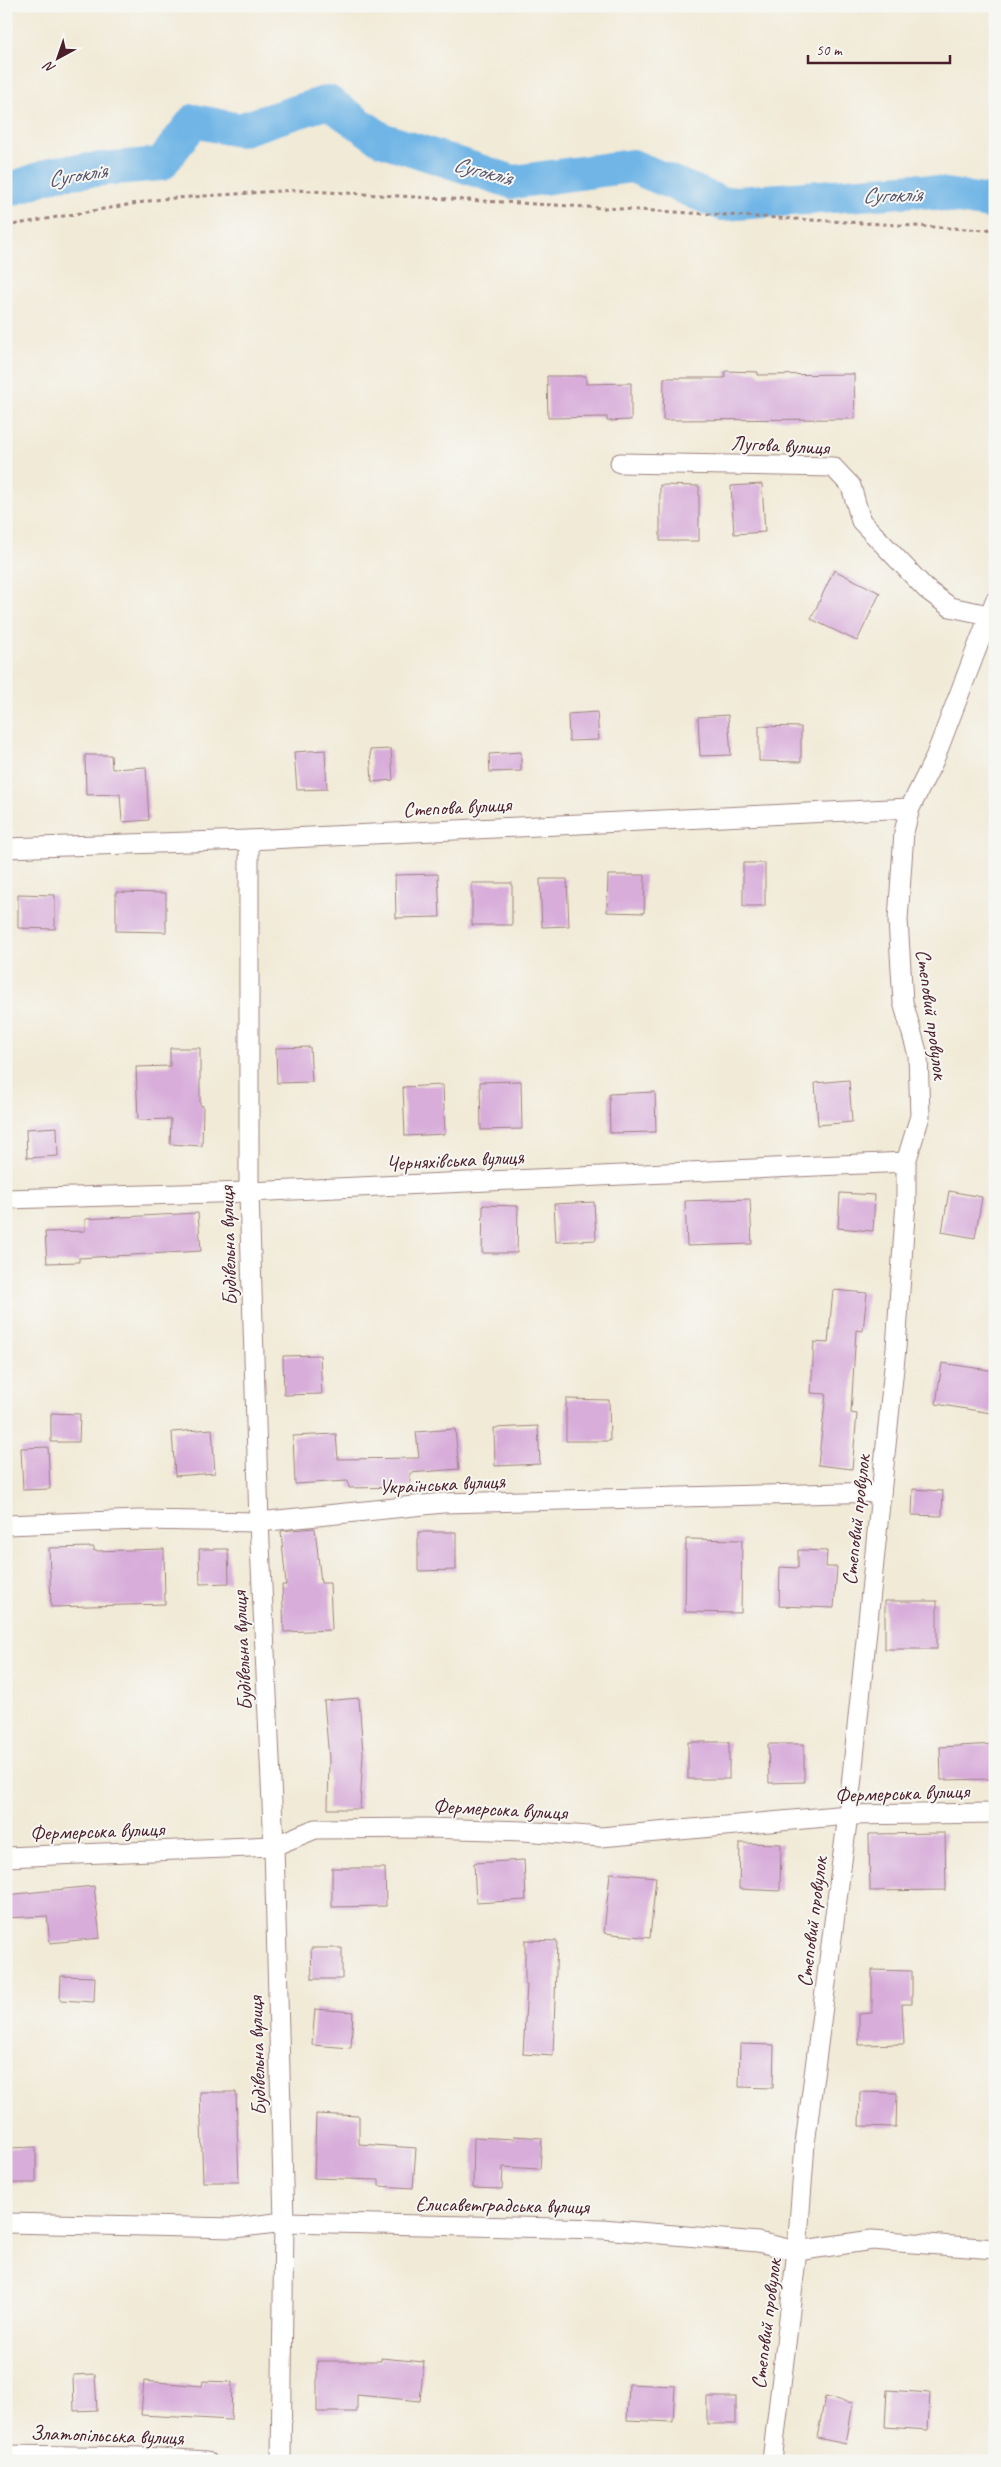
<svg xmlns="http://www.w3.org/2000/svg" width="1001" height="2467" viewBox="0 0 1001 2467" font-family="Caveat,sans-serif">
<rect width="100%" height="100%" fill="#f6f6f2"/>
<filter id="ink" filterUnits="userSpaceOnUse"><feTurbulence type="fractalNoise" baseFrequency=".02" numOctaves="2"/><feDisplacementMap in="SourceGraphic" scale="10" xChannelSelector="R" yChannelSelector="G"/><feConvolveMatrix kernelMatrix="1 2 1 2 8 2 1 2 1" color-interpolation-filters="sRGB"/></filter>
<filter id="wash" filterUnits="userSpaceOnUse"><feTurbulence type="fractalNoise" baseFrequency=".0096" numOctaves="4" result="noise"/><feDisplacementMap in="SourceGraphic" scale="20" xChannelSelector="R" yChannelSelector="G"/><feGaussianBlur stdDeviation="1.12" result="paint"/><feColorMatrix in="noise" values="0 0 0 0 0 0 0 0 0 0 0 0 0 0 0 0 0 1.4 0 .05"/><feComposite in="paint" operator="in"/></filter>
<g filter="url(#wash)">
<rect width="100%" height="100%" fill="#f1ead7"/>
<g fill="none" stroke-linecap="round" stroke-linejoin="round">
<polyline stroke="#70b5e6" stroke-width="34" points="6,191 56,173 161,164 194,121 239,130 328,102 381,139 513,182 632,166 723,204 915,190 995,203"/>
</g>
<g id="blocks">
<g fill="#d8adda">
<polygon points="725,371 758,372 758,375 854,374 855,419 663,420 664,378 725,378"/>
<polygon points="547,376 586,376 586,384 631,383 631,420 607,421 607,417 548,418"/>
<polygon points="762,484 765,532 734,534 731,486"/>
<polygon points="660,485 699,486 699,541 660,541"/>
<polygon points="834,570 880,593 857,641 811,619"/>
<polygon points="597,712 599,740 569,741 568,714"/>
<polygon points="728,715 731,755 700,756 698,717"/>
<polygon points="759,726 801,727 801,762 759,761"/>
<polygon points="391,749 393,780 372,782 370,750"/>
<polygon points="325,750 327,789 297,790 294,752"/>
<polygon points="521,752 521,771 490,772 489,754"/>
<polygon points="85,755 111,755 112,769 146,767 149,820 122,822 120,794 86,795"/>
<rect x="743" y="863" width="22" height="43"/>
<polygon points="438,874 440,917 396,918 395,875"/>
<polygon points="608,875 645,875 644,913 607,912"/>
<polygon points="540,879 567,879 569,926 542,927"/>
<rect x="472" y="883" width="40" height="42"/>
<polygon points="116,892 166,893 166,932 116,931"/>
<polygon points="18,894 55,895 55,929 18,928"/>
<polygon points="310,1047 312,1082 277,1083 276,1048"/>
<polygon points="170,1048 200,1048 200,1105 203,1106 202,1146 170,1144 171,1119 138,1120 136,1067 170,1066"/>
<polygon points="849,1080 852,1122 818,1125 815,1083"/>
<polygon points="521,1081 522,1129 481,1130 480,1082"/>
<polygon points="443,1085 445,1134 405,1136 403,1087"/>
<polygon points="655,1092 656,1132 610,1133 609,1094"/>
<polygon points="57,1127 58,1156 27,1158 26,1129"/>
<polygon points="949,1191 982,1197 975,1238 942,1232"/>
<polygon points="840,1193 875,1195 873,1231 838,1228"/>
<polygon points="750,1199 752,1244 687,1246 685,1201"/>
<polygon points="594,1202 596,1240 556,1242 554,1204"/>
<polygon points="483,1205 518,1206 517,1253 482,1253"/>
<polygon points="198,1213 201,1251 79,1258 79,1262 47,1263 45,1232 85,1231 85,1219"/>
<polygon points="833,1290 867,1293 863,1331 856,1330 851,1413 857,1414 852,1469 818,1465 826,1394 811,1393 814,1342 828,1343"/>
<polygon points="320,1355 322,1394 284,1395 283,1356"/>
<polygon points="942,1363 995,1371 991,1413 936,1404"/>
<polygon points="566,1399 609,1400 610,1441 566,1441"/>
<polygon points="51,1413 80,1414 79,1442 51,1442"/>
<polygon points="538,1426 540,1464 495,1466 494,1428"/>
<polygon points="212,1429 215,1473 175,1476 172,1432"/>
<polygon points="455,1429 459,1469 410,1473 410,1487 349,1488 348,1481 295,1484 293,1436 336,1434 338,1459 419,1458 416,1432"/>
<polygon points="48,1447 50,1489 23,1490 21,1448"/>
<polygon points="913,1489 943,1491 942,1516 912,1515"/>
<polygon points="315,1528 321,1583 330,1583 332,1630 284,1632 282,1585 286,1585 281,1531"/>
<polygon points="418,1532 456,1532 456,1570 418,1571"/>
<polygon points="686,1539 742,1540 741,1613 685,1612"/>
<polygon points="94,1547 94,1551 164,1549 165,1604 51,1607 49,1548"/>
<polygon points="199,1549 228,1549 229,1583 200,1584"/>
<polygon points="798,1550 827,1551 826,1567 837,1567 834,1608 779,1606 780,1567 798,1568"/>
<rect x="885" y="1601" width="52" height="48"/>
<polygon points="359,1698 363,1753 360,1809 328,1809 329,1759 324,1701"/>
<rect x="688" y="1742" width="41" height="37"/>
<polygon points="768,1744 804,1744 804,1782 769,1783"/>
<polygon points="995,1744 995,1779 941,1780 940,1747"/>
<polygon points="945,1833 946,1890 870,1891 869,1834"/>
<polygon points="740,1843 781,1844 780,1891 739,1889"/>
<polygon points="524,1860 526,1900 476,1903 474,1863"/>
<polygon points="332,1868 385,1868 386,1906 332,1907"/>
<polygon points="610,1873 656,1877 650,1938 604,1933"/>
<polygon points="94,1886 100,1938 50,1943 47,1916 6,1918 6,1895"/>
<polygon points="525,1940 557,1941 553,2056 523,2054 527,1985 525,1985"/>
<polygon points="311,1948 342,1948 342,1979 312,1979"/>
<polygon points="872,1970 912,1971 912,2004 902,2004 904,2044 859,2045 859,2014 872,2013"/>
<polygon points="61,1976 95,1977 94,2002 60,2000"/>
<polygon points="315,2009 353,2012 351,2048 312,2045"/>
<polygon points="740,2044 774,2045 773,2088 739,2087"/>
<polygon points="200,2092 236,2092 239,2182 203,2182"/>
<polygon points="860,2092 897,2093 896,2127 859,2126"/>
<polygon points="316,2114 359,2116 359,2144 416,2148 413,2188 379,2186 379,2180 314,2178"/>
<polygon points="514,2136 542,2138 540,2169 503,2167 502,2189 473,2188 474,2137 514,2139"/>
<polygon points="36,2147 36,2183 6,2183 6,2148"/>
<polygon points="381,2358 424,2362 420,2401 357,2395 357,2412 317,2412 317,2361 381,2361"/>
<polygon points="95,2374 97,2410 74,2411 73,2375"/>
<polygon points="144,2381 202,2386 203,2381 232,2382 231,2420 141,2415"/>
<polygon points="629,2384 675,2386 673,2422 627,2420"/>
<polygon points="887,2390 930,2393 928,2430 885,2427"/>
<rect x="707" y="2397" width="29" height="27"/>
<polygon points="825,2397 853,2403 846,2444 817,2438"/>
</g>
</g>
</g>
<g filter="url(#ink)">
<use href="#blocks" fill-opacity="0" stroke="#9e8481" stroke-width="1"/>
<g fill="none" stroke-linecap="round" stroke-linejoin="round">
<defs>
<g id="street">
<polyline points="620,463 833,467 851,486 861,521 926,589 950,607 989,615"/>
<polyline points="249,840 249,1192 259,1522 274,1846 284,2222 281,2461"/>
<polyline points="6,848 249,840 910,808"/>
<polyline points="6,1199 249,1192 906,1162"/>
<polyline points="6,1525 140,1520 259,1522 443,1503 881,1492"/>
<polyline points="6,1857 274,1846 315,1829 427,1828 523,1831 601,1837 848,1815 995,1813"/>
<polyline points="6,2223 235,2228 284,2222 602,2229 758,2242 797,2251 872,2240 995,2249"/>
<polyline points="6,2455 144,2457 207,2461"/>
<polyline points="772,2461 797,2251 805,2144 848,1815 896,1348 906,1201 906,1162 920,1116 918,1055 903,1002 898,920 904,832 910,808 934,760 995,601"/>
</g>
</defs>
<use href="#street" stroke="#9e8481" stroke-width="21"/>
<polyline stroke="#9e8481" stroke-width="3" stroke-dasharray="4 4" stroke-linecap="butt" points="6,226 161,199 294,190 985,230 995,228"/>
<use href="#street" stroke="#fff" stroke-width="19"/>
</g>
</g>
<g text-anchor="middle" stroke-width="4" stroke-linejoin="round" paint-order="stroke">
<g font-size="21" fill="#4a1f2b" stroke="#f6f6f2">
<text transform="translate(780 445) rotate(3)" y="7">Лугова вулиця</text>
<text transform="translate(457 807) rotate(-3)" y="7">Степова вулиця</text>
<text transform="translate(932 1014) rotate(82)" y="7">Степовий провулок</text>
<text transform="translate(455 1160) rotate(-3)" y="7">Черняхівська вулиця</text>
<text transform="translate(228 1246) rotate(-92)" y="7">Будівельна вулиця</text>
<text transform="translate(442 1484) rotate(-3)" y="7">Українська вулиця</text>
<text transform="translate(856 1520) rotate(-84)" y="7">Степовий провулок</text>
<text transform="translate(242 1651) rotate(-93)" y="7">Будівельна вулиця</text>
<text transform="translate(902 1793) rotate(-2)" y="7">Фермерська вулиця</text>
<text transform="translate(500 1809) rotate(3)" y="7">Фермерська вулиця</text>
<text transform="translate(97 1831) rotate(-2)" y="7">Фермерська вулиця</text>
<text transform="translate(812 1922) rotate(-83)" y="7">Степовий провулок</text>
<text transform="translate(257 2056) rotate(-92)" y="7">Будівельна вулиця</text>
<text transform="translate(502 2205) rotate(1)" y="7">Єлисаветградська вулиця</text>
<text transform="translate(766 2324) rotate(-83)" y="7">Степовий провулок</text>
<text transform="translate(107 2435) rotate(2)" y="7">Златопільська вулиця</text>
</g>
<g font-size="22" font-style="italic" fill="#57546c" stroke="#f6f6f2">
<text transform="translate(483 170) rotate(15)" y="8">Сугоклія</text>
<text transform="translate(77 174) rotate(-9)" y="8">Сугоклія</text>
<text transform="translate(892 194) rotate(-1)" y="8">Сугоклія</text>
</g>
</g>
<rect width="1001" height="2467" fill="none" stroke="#f6f6f2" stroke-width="25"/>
<g transform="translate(58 58) rotate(220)" stroke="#f6f6f2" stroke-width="4" paint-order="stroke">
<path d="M0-4L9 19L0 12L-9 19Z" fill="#4a1f2b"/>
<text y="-8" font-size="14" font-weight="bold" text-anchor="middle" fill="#4a1f2b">N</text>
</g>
<path d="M808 55v8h142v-8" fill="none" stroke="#4a1f2b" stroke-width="2.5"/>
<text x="816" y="55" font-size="15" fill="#4a1f2b" stroke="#f6f6f2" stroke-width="4" paint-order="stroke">50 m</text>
</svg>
